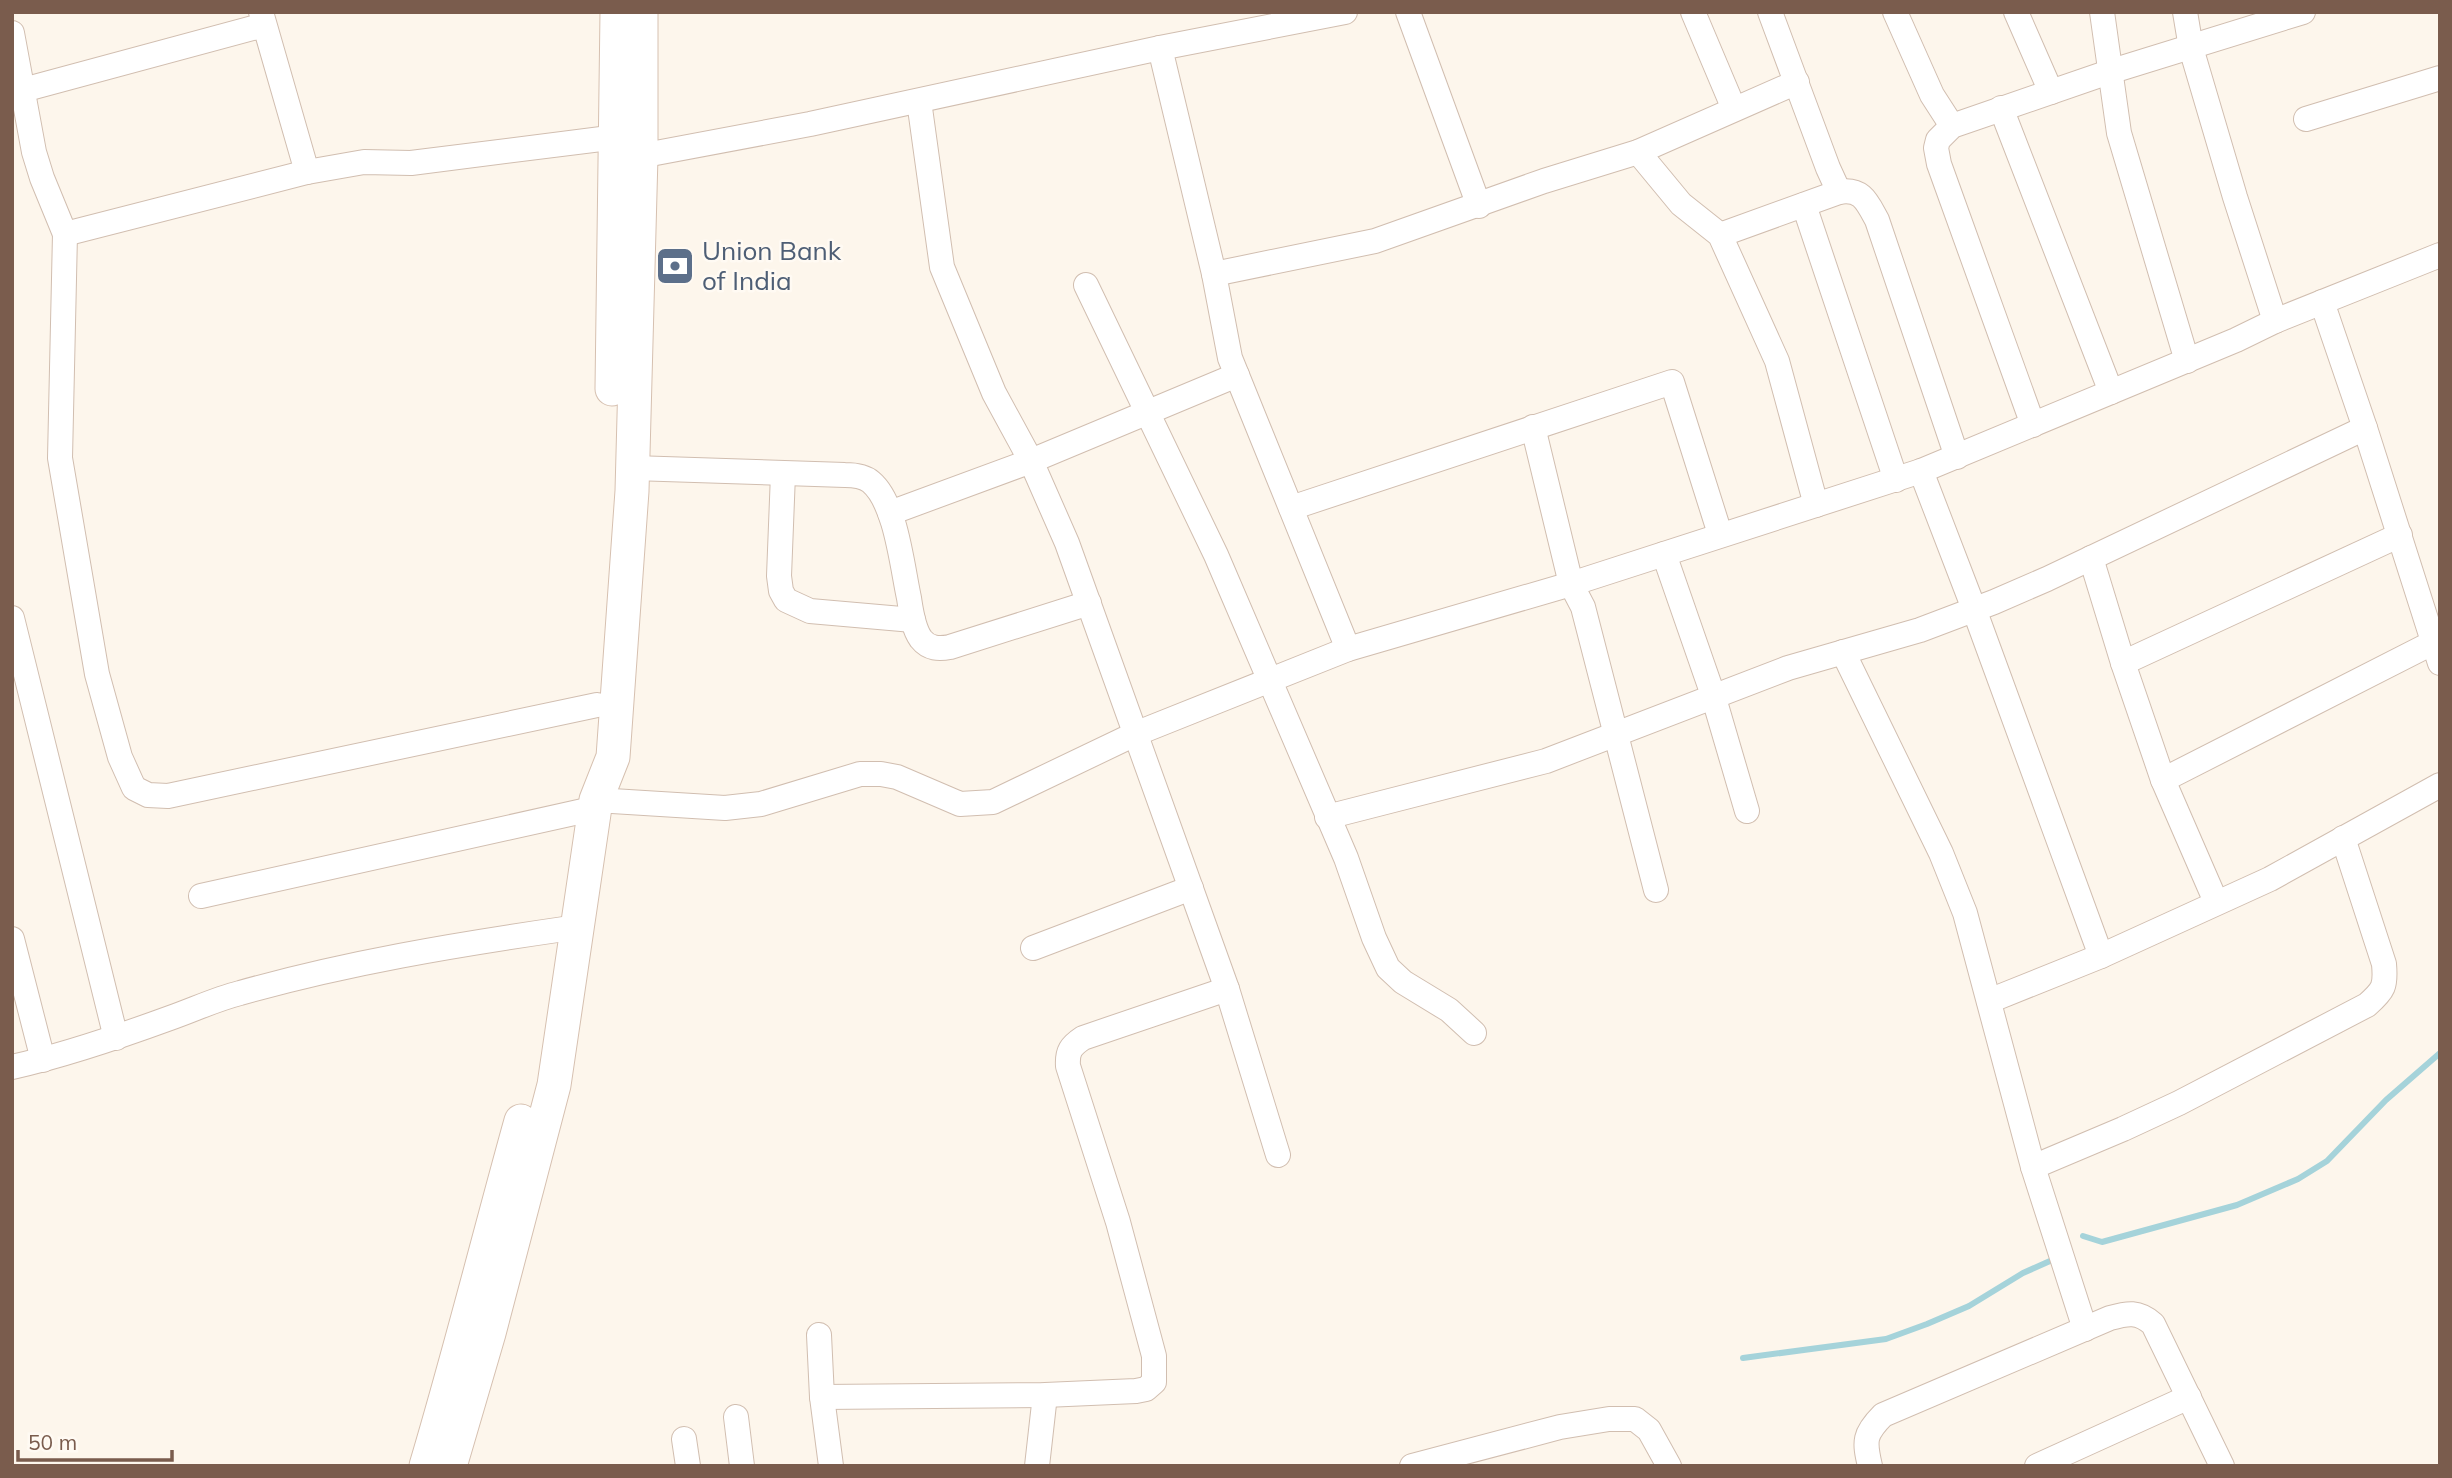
<svg xmlns="http://www.w3.org/2000/svg" width="2452" height="1478" viewBox="0 0 2452 1478" font-family="Mulish,sans-serif">
<rect width="100%" height="100%" fill="#fdf6ec"/>
<g fill="none" stroke-linecap="round" stroke-linejoin="round">
<g stroke="#a5d3da" stroke-width="6">
<polyline points="2083,1236 2102,1242 2237,1205 2298,1179 2327,1161 2386,1100 2440,1053"/>
<polyline points="1743,1358 1886,1339 1927,1324 1969,1306 2023,1273 2050,1261"/>
</g>
<defs>
<g id="street">
<polyline points="261,12 307,172"/>
<polyline points="1408,12 1479,206"/>
<polyline points="1693,12 1734,109"/>
<polyline points="1770,12 1828,168 1839,192"/>
<polyline points="1895,12 1932,95 1952,126"/>
<polyline points="2016,12 2051,92"/>
<polyline points="2102,12 2119,133 2187,361"/>
<polyline points="2185,12 2191,48 2235,197 2275,321"/>
<polyline points="12,33 34,152 42,178 65,234 307,172 364,162 411,163 617,137"/>
<polyline points="1160,48 1214,274"/>
<polyline points="23,90 264,25"/>
<polyline points="919,101 942,267 994,393 1031,461 1067,543 1227,989 1278,1155"/>
<polyline points="2001,108 2111,392"/>
<polyline points="2306,119 2440,78"/>
<polyline points="1638,152 1681,204 1720,235 1777,361 1816,505"/>
<polyline points="624,159 810,124 1160,48 1345,12"/>
<polyline points="1804,205 1896,480"/>
<polyline points="65,234 60,458 97,674 120,757 134,788 148,795 168,796 597,705"/>
<path d="M1720,235L1839,192C1862,188 1867,202 1877,220L1957,457"/>
<polyline points="1086,285 1216,555 1346,858 1374,938 1388,968 1403,982 1449,1010 1474,1033"/>
<polyline points="2322,302 2365,428 2440,663"/>
<polyline points="2033,425 1939,164 1936,148 1938,140 1952,126 2109,72 2303,12"/>
<polyline points="1533,427 1571,584 1583,607 1656,890"/>
<path d="M633,468L845,475C854,475 864,476 871,482C896,503 902,566 909,598C911,611 913,628 921,639C929,649 939,649 950,647L1089,603"/>
<polyline points="1921,471 1974,609 2101,956"/>
<polyline points="783,474 779,576 781,591 786,600 810,611 913,620"/>
<polyline points="1291,508 1672,382 1720,534"/>
<polyline points="890,513 1031,461 1237,375"/>
<polyline points="1664,554 1713,695 1747,811"/>
<polyline points="2091,558 2123,663 2163,780 2216,902"/>
<polyline points="12,618 116,1038"/>
<polyline points="1348,649 1230,358 1214,274 1375,241 1544,181 1638,152 1797,82"/>
<polyline points="1843,652 1941,853 1965,913 2033,1167 2085,1329"/>
<polyline points="2123,663 2400,535"/>
<polyline points="2163,780 2434,642"/>
<polyline points="596,800 725,808 761,804 860,774 881,774 897,777 960,804 993,802 1135,734 1348,649 1571,584 1921,471 2236,340 2275,321 2440,255"/>
<polyline points="1327,817 1546,761 1788,668 1920,630 1994,602 2047,579 2365,428"/>
<polyline points="201,896 583,811"/>
<polyline points="12,939 43,1060"/>
<polyline points="1033,948 1191,888"/>
<polyline points="1989,1001 2101,956 2270,879 2440,785"/>
<path d="M12,1067C66,1055 118,1037 170,1018C193,1010 216,999 240,993C346,963 454,945 564,929"/>
<path d="M2033,1167L2123,1129L2179,1103L2367,1005C2384,990 2386,986 2384,964L2343,838"/>
<polyline points="819,1335 822,1397 831,1466"/>
<path d="M822,1397L1045,1395L1136,1391L1146,1389L1154,1382V1356L1118,1222L1068,1066C1067,1051 1071,1046 1083,1038L1227,989"/>
<polyline points="736,1417 742,1466"/>
<polyline points="684,1439 688,1466"/>
<polyline points="1037,1466 1045,1395"/>
<polyline points="1412,1466 1560,1427 1609,1419 1635,1419 1649,1430 1669,1466"/>
<path d="M1870,1466C1864,1441 1864,1434 1883,1415L2110,1318C2128,1313 2138,1311 2153,1324L2222,1466"/>
<polyline points="2037,1466 2189,1397"/>
</g>
<g id="secondary">
<polyline points="612,389 617,12"/>
<path d="M426,1466C460,1352 489,1236 521,1121"/>
<polyline points="450,1466 489,1333 554,1085 596,800 613,757 632,491 641,156 641,12"/>
</g>
</defs>
<use href="#street" stroke="#d1beb0" stroke-width="26"/>
<use href="#secondary" stroke="#d6c0b0" stroke-width="35"/>
<use href="#street" stroke="#fff" stroke-width="24"/>
<use href="#secondary" stroke="#fff" stroke-width="33"/>
</g>
<defs>
<symbol id="bank-square" viewBox="-11 -11 22 22"><rect x="-9" y="-9" width="18" height="18" rx="4" fill="#5c6f8a" stroke="#fffaf3"/><path d="M-6-4H6V4H-6ZM0-2.3a2.3 2.3 0 1 0 0 4.6a2.3 2.3 0 1 0 0-4.6Z" fill="#fff"/></symbol>
</defs>
<g fill-rule="evenodd">
<use href="#bank-square" x="653" y="244" width="44" height="44"/>
</g>
<g text-anchor="middle" stroke-width="5" stroke-linejoin="round" paint-order="stroke">
<g font-size="26" fill="#4e5e75" stroke="#fffaf3" text-anchor="start">
<text x="702" y="260">Union Bank<tspan x="702" dy="30">of India</tspan></text>
</g>
</g>
<rect width="2452" height="1478" fill="none" stroke="#7a5c4d" stroke-width="28"/>
<path d="M18 1450v10h154v-10" fill="none" stroke="#7a5c4d" stroke-width="3.5"/>
<text x="28" y="1450" font-size="21" fill="#7a5c4d" stroke="#fffaf3" stroke-width="5" paint-order="stroke">50 m</text>
</svg>
